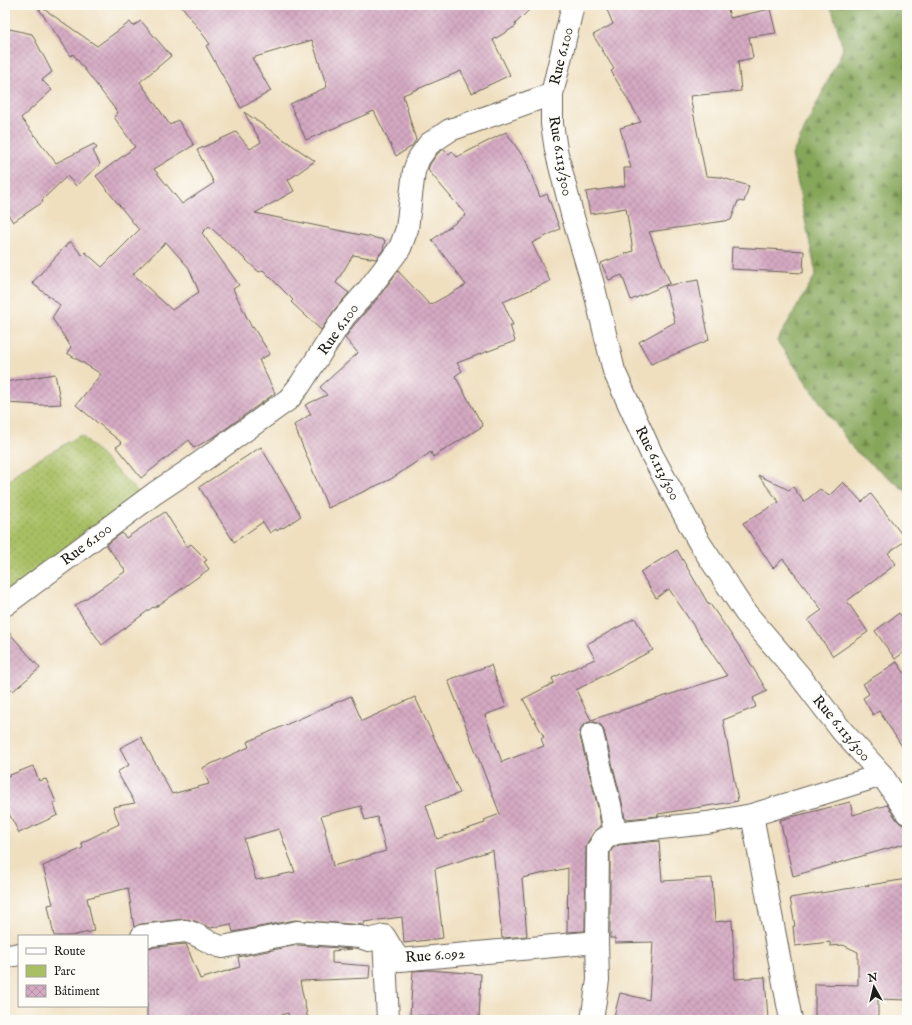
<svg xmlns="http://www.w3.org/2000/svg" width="912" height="1025" viewBox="0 0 912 1025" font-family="'IM FELL English',serif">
<defs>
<pattern id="green-dots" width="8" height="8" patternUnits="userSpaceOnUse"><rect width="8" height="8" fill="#a9bf64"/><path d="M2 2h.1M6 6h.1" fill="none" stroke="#899a52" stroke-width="1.8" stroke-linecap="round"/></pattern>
<pattern id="forest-firs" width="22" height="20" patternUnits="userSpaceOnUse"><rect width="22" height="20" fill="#86a65a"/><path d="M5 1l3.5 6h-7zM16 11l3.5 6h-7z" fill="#6d864a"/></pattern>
<pattern id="building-cross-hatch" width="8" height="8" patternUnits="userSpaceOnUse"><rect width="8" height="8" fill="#d4a9c2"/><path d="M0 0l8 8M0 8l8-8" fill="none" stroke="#b591a6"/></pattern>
</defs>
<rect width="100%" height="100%" fill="#fdfcf7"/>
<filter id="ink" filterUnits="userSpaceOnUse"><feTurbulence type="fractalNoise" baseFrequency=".025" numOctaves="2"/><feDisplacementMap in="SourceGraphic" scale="8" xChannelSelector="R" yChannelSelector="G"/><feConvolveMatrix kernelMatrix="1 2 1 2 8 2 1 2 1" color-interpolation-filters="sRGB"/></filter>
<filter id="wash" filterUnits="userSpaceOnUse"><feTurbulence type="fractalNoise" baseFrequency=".012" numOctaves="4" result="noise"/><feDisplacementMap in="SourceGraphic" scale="16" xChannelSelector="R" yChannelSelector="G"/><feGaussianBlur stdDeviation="0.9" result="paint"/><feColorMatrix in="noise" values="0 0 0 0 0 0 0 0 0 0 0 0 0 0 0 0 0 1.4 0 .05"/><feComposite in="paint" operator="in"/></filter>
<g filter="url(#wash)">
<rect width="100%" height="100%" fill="#efdfbf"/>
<polygon fill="url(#green-dots)" stroke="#626e40" points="81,435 142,496 5,597 5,486 18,471"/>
<polygon fill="url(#forest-firs)" stroke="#51613b" points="827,5 907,5 907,492 854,450 777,341 816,274 792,155 843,49 833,12"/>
<g id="blocks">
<g fill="url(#building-cross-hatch)" fill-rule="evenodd">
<path d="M38,5L97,46L130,22L133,26L141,21L171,56L140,82L170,125L178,120L194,145L154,169L182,204L214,183L197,150L236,132L250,149L261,142L244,112L315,161L288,180L294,191L255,213L385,240L383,250L376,259L353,255L336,283L349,293L335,309L321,330L291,302L293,300L263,270L259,272L209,226L202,233L239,285L233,289L252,328L253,327L270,354L259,360L275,393L217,435L194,448L189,440L141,478L116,447L122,443L76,405L101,374L67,353L71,347L52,318L60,305L32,283L70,241L82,255L85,252L102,267L139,230L96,176L135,147L114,117L118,113L73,54L71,56L37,6ZM166,242L189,268L199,292L172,310L133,274Z"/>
<polygon points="181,5 534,5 515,24 516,26 493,40 510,75 472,93 461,71 403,95 416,140 411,147 396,156 374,111 306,140 290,104 327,87 312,40 252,58 271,91 241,108 206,46 210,44"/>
<polygon points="605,5 651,5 652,8 667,5 727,5 730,18 770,9 776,33 749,37 753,58 738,61 741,91 690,96 706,176 720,177 749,186 744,202 738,201 731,220 649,232 670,283 631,300 622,275 609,280 601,263 633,251 626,208 590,214 586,192 625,186 624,168 631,168 620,128 641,122 611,71 614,69 593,35 613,24"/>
<polygon points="5,28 32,34 52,72 42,80 52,90 21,118 56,163 94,144 97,148 93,151 100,164 76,186 67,176 42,200 43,202 13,222 5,210"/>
<polygon points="506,132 526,161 540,197 547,194 560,229 532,243 550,281 503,302 513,325 510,325 515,341 457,363 462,371 455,376 483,426 433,457 431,452 391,479 328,508 294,425 311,414 305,405 327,395 320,387 358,353 345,338 354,325 378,298 398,271 430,305 466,285 432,240 466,215 428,170 430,164 438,153 444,149 449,154 452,151 457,157"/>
<polygon points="732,247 804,251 803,273 731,269"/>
<polygon points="698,280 709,340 651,364 639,342 675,322 665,286"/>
<polygon points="55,374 61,404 42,405 5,403 5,382"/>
<polygon points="261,447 301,516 283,528 282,527 277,531 276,529 270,533 263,522 234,542 199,487"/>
<polygon points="758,475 789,490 793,487 804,502 820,489 829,496 843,482 862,502 871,494 906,540 888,553 896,564 847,601 868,632 833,656 808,620 822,610 783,559 773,568 743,523 779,502"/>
<polygon points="165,512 187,547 191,544 207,560 204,562 209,569 166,600 154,608 153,607 102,645 75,606 126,571 106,545 122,533 126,538"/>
<path d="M677,550L709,605L710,604L746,656L767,691L753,698L756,707L723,720L738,801L658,814V816L625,819L622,802L604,731L601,725L595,722H589L583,725L580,731V737L598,808L601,826L593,833L587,843L586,848L585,931L567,932L568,868L522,878L527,936L502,938L493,850L435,869L443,938L404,943L402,917L364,922V925L295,920L233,932L231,924L211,928L195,921L184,919L141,924L134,927L128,888L87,898L94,931L71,936H54L48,905L53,904L43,866L83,848L81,843L119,824L113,807L135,803L117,772L129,765L120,748L141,737L172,794L209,784L202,768L249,747L247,742L351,696L362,721L415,697L460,793L426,805L437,839L485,823L484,820L500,814L448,680L491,665L506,707L485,715L502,762L544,746L541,739L544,737L523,699L554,683L552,678L595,659L587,644L635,618L653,650L576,690L591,720L727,676L669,589L656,598L640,572ZM361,806L365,820L377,817L386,851L333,866L325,831L326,830L321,816ZM279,829L295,872L256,880L244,839Z"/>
<polygon points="899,613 907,624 907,650 895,659 875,631"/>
<polygon points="5,628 40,668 13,691 5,682"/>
<polygon points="897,662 907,677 907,754 879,711 873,715 863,698 869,694 863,684"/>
<polygon points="33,766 39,781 46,779 56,802 53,803 58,815 19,833 5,806 5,777"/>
<polygon points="850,802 853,815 887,805 897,820 901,824 906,825 907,843 793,876 780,820"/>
<polygon points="659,841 662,881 712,878 715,922 732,920 735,979 765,977 768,1020 613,1020 620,993 649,1000 653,942 615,943 615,938 610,938 610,853 613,848 619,845"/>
<polygon points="907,879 907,1000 878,999 878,1020 815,1020 815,984 858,985 858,952 843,945 830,946 830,942 795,946 793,926 795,926 790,898"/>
<polygon points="186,944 200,979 240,967 238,957 298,945 352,949 332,951 332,963 370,966 369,978 300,981 308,1020 290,1020 288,1013 265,1020 147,1020 147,948"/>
<polygon points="428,970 481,974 479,1020 457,1020 457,1018 410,1015 413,971"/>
</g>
</g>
</g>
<g filter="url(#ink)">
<use href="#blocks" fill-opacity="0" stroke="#666055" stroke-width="1"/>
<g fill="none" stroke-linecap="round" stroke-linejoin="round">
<defs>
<g id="minor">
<polyline points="552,94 552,124 556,150 572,214 594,288 614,371 652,455 699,542 745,612 799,675 842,731 882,775 907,813"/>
<polyline points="5,605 155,493 191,469 289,399 300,385 344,317 368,290 400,248 407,229 414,171 419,158 429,144 450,130 552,94 573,5"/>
<polyline points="592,734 610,805 615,833"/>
<polyline points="752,815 791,1020"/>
<path d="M142,936L185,931C199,933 209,945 223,947L297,932L360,937L369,940L384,936L393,951L400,960L597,942L598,980L592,1020"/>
<polyline points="384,937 388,1020"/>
<polyline points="597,942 598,849 604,839 615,833 707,823 752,815 882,775"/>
<polyline points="5,957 19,954"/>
</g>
</defs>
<use href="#minor" stroke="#666055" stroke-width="24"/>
<use href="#minor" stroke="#fff" stroke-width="22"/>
</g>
</g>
<g text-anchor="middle" stroke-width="3" stroke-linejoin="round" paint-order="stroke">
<g font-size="15" fill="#1c1c1c" stroke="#fdfcf7">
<text transform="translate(561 56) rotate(-76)" y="5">Rue 6.100</text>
<text transform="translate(561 156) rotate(80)" y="5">Rue 6.113/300</text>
<text transform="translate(338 329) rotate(-55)" y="5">Rue 6.100</text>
<text transform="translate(658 463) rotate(63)" y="5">Rue 6.113/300</text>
<text transform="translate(86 544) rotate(-37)" y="5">Rue 6.100</text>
<text transform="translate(842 728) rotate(50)" y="5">Rue 6.113/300</text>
<text transform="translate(435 955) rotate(-4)" y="5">Rue 6.092</text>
</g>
</g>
<rect width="912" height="1025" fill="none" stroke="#fdfcf7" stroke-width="20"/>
<rect x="18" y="935" width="130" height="72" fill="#fdfcf7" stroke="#a3a29f"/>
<rect x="26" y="948" width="20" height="6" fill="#ffffff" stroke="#a3a29f"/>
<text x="54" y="955" font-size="12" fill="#1c1c1c">Route</text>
<rect x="26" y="965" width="20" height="12" fill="#a9bf64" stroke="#a3a29f"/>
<text x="54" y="975" font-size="12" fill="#1c1c1c">Parc</text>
<rect x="26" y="985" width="20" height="12" fill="url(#building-cross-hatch)" stroke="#a3a29f"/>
<text x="54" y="995" font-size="12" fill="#1c1c1c">Bâtiment</text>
<g transform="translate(874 987) rotate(352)" stroke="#fdfcf7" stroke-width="3" paint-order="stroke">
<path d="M0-3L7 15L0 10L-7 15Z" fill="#1c1c1c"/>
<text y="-6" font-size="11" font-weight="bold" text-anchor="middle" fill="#1c1c1c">N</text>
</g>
</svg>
